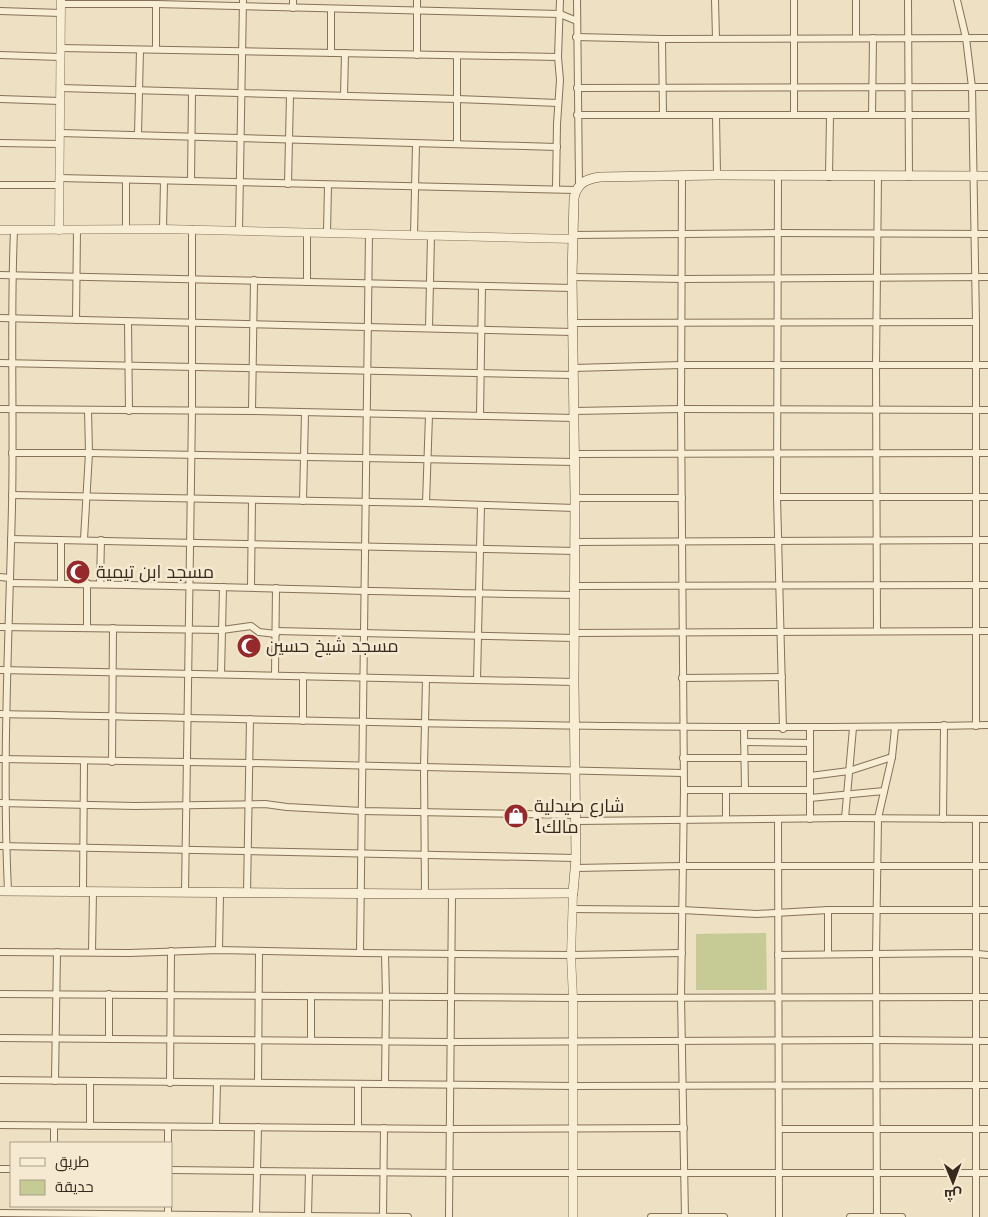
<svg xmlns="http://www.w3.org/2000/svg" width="988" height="1217" viewBox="0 0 988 1217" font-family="'Libre Baskerville',Cairo,serif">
<rect width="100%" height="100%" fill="#eee0c2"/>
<polygon fill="#c6cb96" points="766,933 767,990 696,990 696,934"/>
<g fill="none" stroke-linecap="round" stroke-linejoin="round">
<defs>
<g id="minor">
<polyline points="577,0 579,185"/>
<polyline points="715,0 716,38"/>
<polyline points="794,0 794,115"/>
<polyline points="856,0 856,38"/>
<polyline points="908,0 909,177"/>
<polyline points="957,0 966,38 972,87 976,322 976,726"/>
<polyline points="61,4 156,4 560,14 577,21"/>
<polyline points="156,4 156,49"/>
<polyline points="293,8 293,0"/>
<polyline points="0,11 61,13"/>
<polyline points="576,37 662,39 988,38"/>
<polyline points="662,39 663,115"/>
<polyline points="60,48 558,57"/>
<polyline points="331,53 331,9"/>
<polyline points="0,55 60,57"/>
<polyline points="417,55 417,0"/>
<polyline points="60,88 457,99 558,103"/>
<polyline points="577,88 988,87"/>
<polyline points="344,96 345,53"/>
<polyline points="0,99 60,101"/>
<polyline points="577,115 972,115"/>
<polyline points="716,115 717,175"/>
<polyline points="872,115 873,38"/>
<polyline points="60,133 557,147"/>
<polyline points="138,134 140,50"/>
<polyline points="0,143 60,144"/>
<polyline points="457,144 457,56"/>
<polyline points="682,176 681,409 684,790 681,997 685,1217"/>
<polyline points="829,177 830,115"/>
<polyline points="59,178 576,190"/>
<polyline points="191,181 192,92"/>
<polyline points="288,184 290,95"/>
<polyline points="0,185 59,185"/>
<polyline points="556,189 557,124 560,80 558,57 560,0"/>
<polyline points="126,229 126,180"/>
<polyline points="163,229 164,181"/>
<polyline points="239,230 243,0"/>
<polyline points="327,232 328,186"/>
<polyline points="414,235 416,144"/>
<polyline points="573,235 778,233 988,234"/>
<polyline points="0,275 572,288"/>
<polyline points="572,277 682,279 988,277"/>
<polyline points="307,282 307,232"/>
<polyline points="0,318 573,332"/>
<polyline points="76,320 77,230"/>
<polyline points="128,322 129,411"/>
<polyline points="573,323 976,322"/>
<polyline points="429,328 431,235"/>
<polyline points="0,363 573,375"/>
<polyline points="573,368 682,365 988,365"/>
<polyline points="0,409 252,411 574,418"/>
<polyline points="252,411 254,280"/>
<polyline points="574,411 681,409 988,410"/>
<polyline points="480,416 482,286"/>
<polyline points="12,453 89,453 575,462"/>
<polyline points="575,454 988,453"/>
<polyline points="12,495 426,503 575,508"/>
<polyline points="777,497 778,176"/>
<polyline points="575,498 682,498"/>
<polyline points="303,501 305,413"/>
<polyline points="426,503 429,415"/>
<polyline points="11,539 575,551"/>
<polyline points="84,539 89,453 88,410"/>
<polyline points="575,542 988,540"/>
<polyline points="0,577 10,578"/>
<path d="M10,583C198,585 387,593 575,595"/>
<polyline points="61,583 61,540"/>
<polyline points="100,583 101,540"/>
<polyline points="575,586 988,585"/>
<polyline points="251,587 252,500"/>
<polyline points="0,627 222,630 251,626 259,632 276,634"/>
<polyline points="87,628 87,583"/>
<polyline points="276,631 574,638"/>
<polyline points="877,631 876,365 878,177"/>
<polyline points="574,633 988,631"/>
<polyline points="0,670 574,682"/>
<polyline points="221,674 223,587"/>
<polyline points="275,675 276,588"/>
<polyline points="682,678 782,677"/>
<polyline points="477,680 481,505"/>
<path d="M0,714C329,720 659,732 988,725"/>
<polyline points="303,721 303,676"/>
<polyline points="810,728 810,819"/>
<polyline points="744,729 745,790"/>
<polyline points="783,729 777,497 988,497"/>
<polyline points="744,742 810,743"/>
<polyline points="683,758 810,758"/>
<polyline points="0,759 249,763 683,773"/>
<polyline points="112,762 113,628"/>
<polyline points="810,776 849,771 892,757"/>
<polyline points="684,790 810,790"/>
<polyline points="726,790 726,819"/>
<polyline points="810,798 884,791"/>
<polyline points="0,803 135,806 265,804 287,807 362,811 575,815"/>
<polyline points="845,818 853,728"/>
<polyline points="778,819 779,1217"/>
<polyline points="943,819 944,725"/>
<polyline points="976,819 976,1217"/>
<polyline points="575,821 845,818 988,819"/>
<polyline points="0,846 576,858"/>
<polyline points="575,868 682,866 988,866"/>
<path d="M8,891C2,763 9,634 12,506C14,414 10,323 14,231"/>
<polyline points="83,891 84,761"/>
<polyline points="185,893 192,410 192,229"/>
<polyline points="247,893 250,719"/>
<polyline points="425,894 424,767 426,679"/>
<polyline points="572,909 682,910 757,914 828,910 988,910"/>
<polyline points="219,950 220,893"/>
<polyline points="0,952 129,953 219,950 360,953 571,955 682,953"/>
<polyline points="92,952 93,891"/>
<polyline points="360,953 369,234"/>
<polyline points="828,954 828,910"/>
<polyline points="778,955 969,953 988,955"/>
<polyline points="0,994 573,998 988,997"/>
<polyline points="109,994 109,1039"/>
<polyline points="0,1038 451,1042 877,1040 988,1041"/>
<polyline points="311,1040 311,996"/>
<polyline points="0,1080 573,1086 988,1085"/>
<polyline points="55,1081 57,952"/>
<polyline points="258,1082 259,951"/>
<polyline points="170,1083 171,951"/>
<polyline points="385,1084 386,997 385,954"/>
<polyline points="0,1125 450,1129 684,1128"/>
<polyline points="54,1126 54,1143"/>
<polyline points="90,1126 90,1082"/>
<polyline points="216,1127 217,1083"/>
<polyline points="358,1128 358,1084"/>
<polyline points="780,1129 988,1129"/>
<polyline points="168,1143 168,1127"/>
<polyline points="0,1169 11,1169"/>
<polyline points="171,1170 450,1173 988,1173"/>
<polyline points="0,1213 408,1217"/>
<polyline points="256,1215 258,1127"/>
<polyline points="308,1216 309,1172"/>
<polyline points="168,1217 168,1206"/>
<polyline points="383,1217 384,1128"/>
<polyline points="449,1217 452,894"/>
<polyline points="651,1217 724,1217"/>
<polyline points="850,1217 902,1217"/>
<polyline points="877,1217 876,954 878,818 892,757 895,728"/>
</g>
<g id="tertiary">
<polyline points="0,230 163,229 573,239"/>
<polyline points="59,230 61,0"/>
<polyline points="573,1217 573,998 571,955 573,893"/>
</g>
<path id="secondary" d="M0,891L425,894L573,893L576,858L574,682L575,498L572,277L574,198C577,183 586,179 600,177L717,175L988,176"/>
</defs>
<use href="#minor" stroke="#877159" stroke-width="8"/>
<use href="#tertiary" stroke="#877159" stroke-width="9"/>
<use href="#secondary" stroke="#69523c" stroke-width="10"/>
<use href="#minor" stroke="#f8edd5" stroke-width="6"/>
<use href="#tertiary" stroke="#f8edd5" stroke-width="8"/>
<use href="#secondary" stroke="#f8edd5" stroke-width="9"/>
</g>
<defs>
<symbol id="mosque-disc" viewBox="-11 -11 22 22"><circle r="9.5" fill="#96292c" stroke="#f5ead1"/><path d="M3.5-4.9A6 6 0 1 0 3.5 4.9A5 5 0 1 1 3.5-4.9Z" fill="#fff"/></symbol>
<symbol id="shop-disc" viewBox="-11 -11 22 22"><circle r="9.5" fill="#96292c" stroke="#f5ead1"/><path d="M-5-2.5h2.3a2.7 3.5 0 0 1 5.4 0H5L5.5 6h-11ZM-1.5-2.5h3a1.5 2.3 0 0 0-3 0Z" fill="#fff"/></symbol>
</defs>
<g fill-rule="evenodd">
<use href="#mosque-disc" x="64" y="558" width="28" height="28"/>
<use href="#mosque-disc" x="235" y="632" width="28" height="28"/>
<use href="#shop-disc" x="502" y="802" width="28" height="28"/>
</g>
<g text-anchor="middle" stroke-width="5" stroke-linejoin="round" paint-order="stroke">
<g font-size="18" fill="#37291d" stroke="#f5ead1" text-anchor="start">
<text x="96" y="578">مسجد ابن تيمية</text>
<text x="266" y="652">مسجد شيخ حسين</text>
<text x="534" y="812">شارع صيدلية<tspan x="534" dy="21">مالك1</tspan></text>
</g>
</g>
<rect x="10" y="1142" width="162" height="65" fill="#f5ead1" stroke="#a99d89"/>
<rect x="20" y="1158" width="25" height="8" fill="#f8edd5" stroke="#a99d89"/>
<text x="55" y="1167" font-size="15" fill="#37291d">طريق</text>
<rect x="20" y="1180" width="25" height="15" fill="#c6cb96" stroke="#a99d89"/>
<text x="55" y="1192" font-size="15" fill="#37291d">حديقة</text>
<g transform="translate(953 1182) rotate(179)" stroke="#f5ead1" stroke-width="4" paint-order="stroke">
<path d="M0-4L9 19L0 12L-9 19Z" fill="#37291d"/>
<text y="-8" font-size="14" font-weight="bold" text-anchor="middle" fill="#37291d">ش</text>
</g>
</svg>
